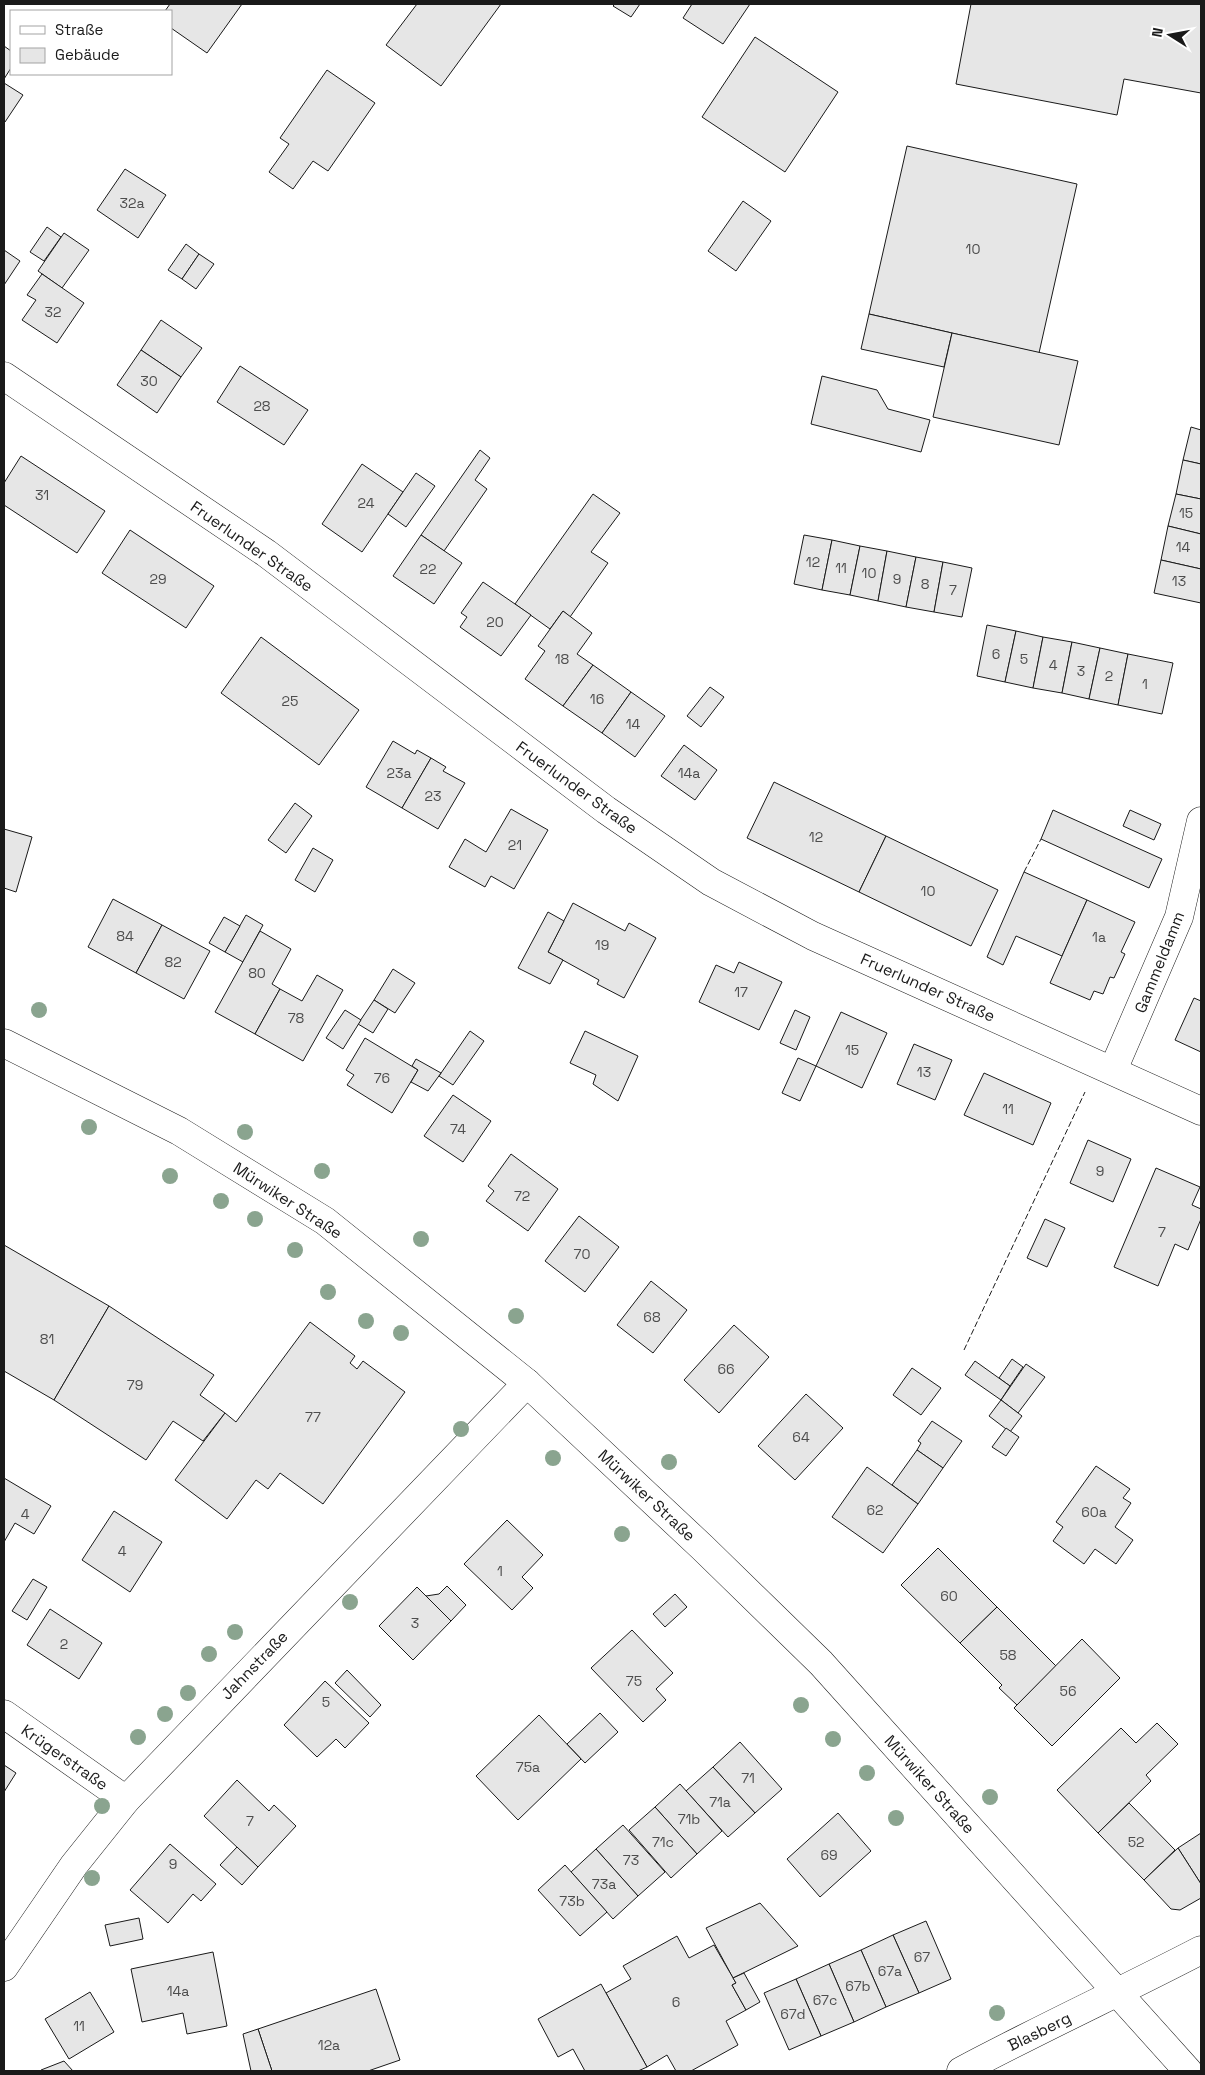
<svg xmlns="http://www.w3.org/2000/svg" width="1205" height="2075" viewBox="0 0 1205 2075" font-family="'Space Grotesk',sans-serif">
<rect width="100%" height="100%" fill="#fff"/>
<g fill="#e6e6e6" stroke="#1a1a1a">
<polygon points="170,4 242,4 207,53 171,28 171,11 165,11"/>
<polygon points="417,4 501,4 441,86 386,45"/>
<polygon points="615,4 640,4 631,17 613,6"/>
<polygon points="692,4 750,4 723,44 683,18"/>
<polygon points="971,4 1201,4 1201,93 1124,79 1117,115 956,84"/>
<polygon points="755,37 838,92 785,172 702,117"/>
<polygon points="4,46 11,51 11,68 4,79"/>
<polygon points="327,70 375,103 328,171 313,161 293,189 269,172 289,144 280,138"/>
<polygon points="4,83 23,95 5,122 4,122"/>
<polygon points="907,146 1077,184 1039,353 869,314"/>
<polygon points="125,169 166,195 138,238 97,210"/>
<polygon points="743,201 771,221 736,271 708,251"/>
<polygon points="47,227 61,237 44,261 30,252"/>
<polygon points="64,233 89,250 62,288 38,271"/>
<polygon points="186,244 199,254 182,279 168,270"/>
<polygon points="4,250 20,261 4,285"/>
<polygon points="199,254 214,264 196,289 182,279"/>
<polygon points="42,274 84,303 57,343 22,320 36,300 27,295"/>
<polygon points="869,314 952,333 944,367 861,349"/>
<polygon points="161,320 202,348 181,377 141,350"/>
<polygon points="952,333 1078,361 1059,445 933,417"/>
<polygon points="141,350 181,377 157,413 117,385"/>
<polygon points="240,366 308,410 284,445 217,402"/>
<polygon points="822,376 877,390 888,409 930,420 921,452 811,424"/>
<polygon points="1191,427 1201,430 1201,464 1183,460"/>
<polygon points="480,450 490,458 475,480 487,489 444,551 421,535"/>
<polygon points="21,456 105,511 77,553 4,505 4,483"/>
<polygon points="1183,460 1201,464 1201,499 1176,494"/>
<polygon points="362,464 403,492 362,552 322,524"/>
<polygon points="416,473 435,486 406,527 388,514"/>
<polygon points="593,494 620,513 591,552 608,563 570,617 563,611 550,629 515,604"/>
<polygon points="1176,494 1201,499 1201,534 1168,526"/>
<polygon points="1168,526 1201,534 1201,569 1161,560"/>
<polygon points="130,530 214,586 186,628 102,573"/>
<polygon points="421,535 462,563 434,604 393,576"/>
<polygon points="804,535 832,540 822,590 794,584"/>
<polygon points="832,540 860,546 850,595 822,590"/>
<polygon points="860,546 887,551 878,601 850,595"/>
<polygon points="887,551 916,557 906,607 878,601"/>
<polygon points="916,557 943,562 934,612 906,607"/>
<polygon points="1161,560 1201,569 1201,603 1154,593"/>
<polygon points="943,562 972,568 962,617 934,612"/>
<polygon points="483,582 531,615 501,656 460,627 467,617 461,613"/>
<polygon points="563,611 592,633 577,654 593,665 563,706 525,679 545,651 538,646"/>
<polygon points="987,625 1016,631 1005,682 977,676"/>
<polygon points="1016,631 1043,637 1033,688 1005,682"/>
<polygon points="261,637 359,710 319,765 221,693"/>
<polygon points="1043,637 1072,642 1062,693 1033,688"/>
<polygon points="1072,642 1100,648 1089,699 1062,693"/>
<polygon points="1100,648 1128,654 1118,705 1089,699"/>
<polygon points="1128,654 1173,663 1162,714 1118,705"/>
<polygon points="593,665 631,692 602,733 563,706"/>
<polygon points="710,687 724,697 701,727 687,716"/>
<polygon points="631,692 665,716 635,757 602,733"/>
<polygon points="393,741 415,754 417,750 431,758 402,808 366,787"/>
<polygon points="684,745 717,770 695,800 661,776"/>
<polygon points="431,758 446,767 443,771 465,783 438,829 402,808"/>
<polygon points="774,782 886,836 859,892 747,838"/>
<polygon points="295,803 312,816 286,853 268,840"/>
<polygon points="511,809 548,830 514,889 491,876 485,887 449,867 465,839 486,852"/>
<polygon points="1053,810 1162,859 1149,888 1041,839"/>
<polygon points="1130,810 1161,824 1154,840 1123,826"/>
<polygon points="4,829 32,837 16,892 4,888"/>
<polygon points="886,836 998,890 971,946 859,892"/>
<polygon points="313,848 333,860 315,892 295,880"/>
<polygon points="1024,872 1087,900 1062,956 1016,936 1003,965 987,957"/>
<polygon points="113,899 162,925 136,973 88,947"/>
<polygon points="1087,900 1135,922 1121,952 1125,954 1114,978 1110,977 1103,994 1094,991 1090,1000 1050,983"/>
<polygon points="573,903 625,931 629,923 656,938 624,998 597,984 599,980 548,952"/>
<polygon points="548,912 564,921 548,952 563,960 550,984 518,968"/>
<polygon points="246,915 263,925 243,962 225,952"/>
<polygon points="224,917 240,926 225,952 209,943"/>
<polygon points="162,925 210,951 184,999 136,973"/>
<polygon points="260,931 291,949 272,984 280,989 255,1034 215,1012"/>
<polygon points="739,962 782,982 759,1030 699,1002 716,965 734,973"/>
<polygon points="393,969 415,983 395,1013 374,1000"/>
<polygon points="317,975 343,990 303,1061 255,1034 280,989 302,1001"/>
<polygon points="1194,998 1201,1001 1201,1052 1175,1040"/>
<polygon points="374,1000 388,1009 373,1033 358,1024"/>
<polygon points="345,1010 361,1020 343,1049 326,1038"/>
<polygon points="795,1010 810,1017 796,1050 780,1043"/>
<polygon points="841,1012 887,1033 862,1088 816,1066"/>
<polygon points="470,1031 484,1041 453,1085 439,1076"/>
<polygon points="585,1031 638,1056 618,1101 593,1084 596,1075 570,1063"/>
<polygon points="365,1038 418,1070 392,1113 347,1085 354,1075 346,1070"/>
<polygon points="914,1044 952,1060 935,1100 897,1084"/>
<polygon points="798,1058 816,1066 800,1101 782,1093"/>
<polygon points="416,1059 441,1073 428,1091 411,1082 418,1070 412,1066"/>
<polygon points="984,1073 1051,1103 1033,1145 964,1115"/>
<polygon points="453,1095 491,1121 463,1162 424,1136"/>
<polygon points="1088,1140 1131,1159 1113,1202 1070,1183"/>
<polygon points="511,1154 558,1189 528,1231 486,1201 494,1191 488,1186"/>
<polygon points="1156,1168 1200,1187 1192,1205 1201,1209 1201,1219 1188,1250 1175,1244 1158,1286 1114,1267"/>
<polygon points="579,1216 619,1247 585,1292 545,1261"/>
<polygon points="1045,1219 1065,1228 1047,1267 1027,1258"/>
<polygon points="4,1245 109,1306 54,1400 4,1371"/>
<polygon points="651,1281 687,1310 653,1353 617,1325"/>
<polygon points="109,1306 214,1375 200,1395 225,1413 203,1441 173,1421 146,1460 54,1400"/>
<polygon points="310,1322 355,1356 350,1363 357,1369 363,1361 405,1392 323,1504 280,1473 268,1489 256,1480 227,1519 175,1480 225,1413 236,1422"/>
<polygon points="734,1325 769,1357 719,1413 684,1380"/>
<polygon points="1012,1359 1023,1367 1010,1386 999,1378"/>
<polygon points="975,1361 1010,1386 1001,1400 965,1375"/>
<polygon points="1026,1364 1045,1377 1018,1413 1001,1400"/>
<polygon points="912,1368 941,1388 921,1415 893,1395"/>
<polygon points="806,1394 843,1428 795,1480 758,1446"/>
<polygon points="1001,1400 1022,1416 1010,1432 989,1416"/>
<polygon points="932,1421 962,1441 943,1468 917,1450 921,1443 918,1441"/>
<polygon points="1006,1428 1019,1437 1006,1456 992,1447"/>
<polygon points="917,1450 943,1468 918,1504 892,1485"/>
<polygon points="1096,1466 1130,1489 1123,1498 1131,1503 1115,1527 1133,1540 1116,1564 1095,1549 1084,1564 1053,1541 1063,1527 1056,1522"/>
<polygon points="867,1467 918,1504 883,1553 832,1517"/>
<polygon points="4,1478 51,1506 34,1534 15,1523 4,1542"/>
<polygon points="114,1511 162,1542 130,1592 82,1560"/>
<polygon points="507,1520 543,1555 522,1577 533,1588 512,1610 464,1564"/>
<polygon points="938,1548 997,1607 960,1643 901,1585"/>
<polygon points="33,1579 47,1587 27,1620 12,1611"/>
<polygon points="447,1586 466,1605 451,1621 426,1596 439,1594"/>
<polygon points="417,1587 451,1621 413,1660 379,1626"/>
<polygon points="675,1594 687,1607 665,1627 653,1614"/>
<polygon points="997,1607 1056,1666 1017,1705 999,1688 1002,1685 960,1643"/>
<polygon points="50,1609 102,1643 79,1679 27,1645"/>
<polygon points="632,1630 673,1673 656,1689 666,1700 643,1722 591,1668"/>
<polygon points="1082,1639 1120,1678 1052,1746 1014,1708"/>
<polygon points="347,1670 381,1705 370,1717 335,1683"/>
<polygon points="325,1681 369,1723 345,1748 336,1739 317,1757 284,1725"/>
<polygon points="600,1713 618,1732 585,1763 567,1744"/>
<polygon points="539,1715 581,1759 518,1820 476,1776"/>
<polygon points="1157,1723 1178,1744 1146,1775 1151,1781 1098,1833 1057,1790 1121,1728 1136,1743"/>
<polygon points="740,1742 782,1789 755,1813 713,1767"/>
<polygon points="4,1765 16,1773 4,1792"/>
<polygon points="713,1767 755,1813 728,1837 686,1791"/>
<polygon points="237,1780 269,1811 274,1805 296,1826 258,1867 204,1816"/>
<polygon points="680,1784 722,1831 697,1854 655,1807"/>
<polygon points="1129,1803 1175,1850 1144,1880 1098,1833"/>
<polygon points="655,1807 697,1854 671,1878 629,1830"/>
<polygon points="838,1813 871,1851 820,1897 787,1859"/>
<polygon points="623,1825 665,1872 638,1896 596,1849"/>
<polygon points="1201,1833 1201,1884 1178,1848"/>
<polygon points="170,1844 216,1884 201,1901 193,1894 168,1923 130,1890"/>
<polygon points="237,1847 258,1867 242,1885 220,1865"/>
<polygon points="1178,1848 1201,1884 1201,1898 1180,1910 1171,1909 1144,1880"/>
<polygon points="596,1849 638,1896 613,1919 571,1872"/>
<polygon points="565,1865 607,1912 580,1936 538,1890"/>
<polygon points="760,1903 798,1946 733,1978 706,1928"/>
<polygon points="139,1918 143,1939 110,1946 105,1925"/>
<polygon points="926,1921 951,1979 919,1993 893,1935"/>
<polygon points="893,1935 919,1993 886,2007 861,1950"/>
<polygon points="677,1936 689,1958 714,1945 736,1983 732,1985 746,2010 726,2021 738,2045 691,2071 676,2071 667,2055 647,2067 606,1993 631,1979 623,1966"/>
<polygon points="861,1950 886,2007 854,2022 829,1964"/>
<polygon points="213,1952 227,2026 187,2034 183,2013 142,2022 131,1969"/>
<polygon points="829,1964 854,2022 821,2036 796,1979"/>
<polygon points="744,1973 760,2002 746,2010 732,1985 736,1983 733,1978"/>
<polygon points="796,1979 821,2036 789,2050 764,1993"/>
<polygon points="601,1984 647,2067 638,2071 585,2071 573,2049 558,2057 538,2019"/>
<polygon points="376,1989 400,2060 368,2071 272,2071 258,2029"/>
<polygon points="90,1992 114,2032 69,2059 45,2019"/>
<polygon points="258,2029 272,2071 251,2071 243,2034"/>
<polygon points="64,2061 73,2071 42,2071 41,2070"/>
</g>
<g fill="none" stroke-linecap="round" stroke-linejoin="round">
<defs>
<g id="minor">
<polyline points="4,376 266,553 606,810 711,882 813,936 1201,1111"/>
<polyline points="1113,1070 1179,917 1201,821"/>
<polyline points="4,1714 126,1800"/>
<polyline points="4,1967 74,1865 126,1800 527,1383"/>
<path d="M961,2071C1040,2029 1122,1991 1201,1950"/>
</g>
<polyline id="secondary" points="4,1043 179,1131 325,1221 527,1383 703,1548 821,1663 1188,2071"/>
</defs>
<use href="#minor" stroke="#1a1a1a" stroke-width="29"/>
<use href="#secondary" stroke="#1a1a1a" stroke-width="29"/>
<use href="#minor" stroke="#fff" stroke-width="28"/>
<use href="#secondary" stroke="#fff" stroke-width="28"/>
<g stroke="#1a1a1a" stroke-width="1" stroke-dasharray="6 2.5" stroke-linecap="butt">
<polyline points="1024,872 1041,839"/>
<polyline points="964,1350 1085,1092"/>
</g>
</g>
<g fill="#8aa48f">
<circle cx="39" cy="1010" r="8"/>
<circle cx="89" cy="1127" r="8"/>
<circle cx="245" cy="1132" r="8"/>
<circle cx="322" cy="1171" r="8"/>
<circle cx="170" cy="1176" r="8"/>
<circle cx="221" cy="1201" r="8"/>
<circle cx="255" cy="1219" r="8"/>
<circle cx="421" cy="1239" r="8"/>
<circle cx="295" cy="1250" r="8"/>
<circle cx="328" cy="1292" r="8"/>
<circle cx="516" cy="1316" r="8"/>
<circle cx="366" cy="1321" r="8"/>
<circle cx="401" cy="1333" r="8"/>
<circle cx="461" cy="1429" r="8"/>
<circle cx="553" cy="1458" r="8"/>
<circle cx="669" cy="1462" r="8"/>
<circle cx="622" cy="1534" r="8"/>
<circle cx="350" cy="1602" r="8"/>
<circle cx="235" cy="1632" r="8"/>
<circle cx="209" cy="1654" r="8"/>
<circle cx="188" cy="1693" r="8"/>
<circle cx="801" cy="1705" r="8"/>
<circle cx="165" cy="1714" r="8"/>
<circle cx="138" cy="1737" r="8"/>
<circle cx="833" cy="1739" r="8"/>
<circle cx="867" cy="1773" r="8"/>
<circle cx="990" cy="1797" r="8"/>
<circle cx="102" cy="1806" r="8"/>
<circle cx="896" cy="1818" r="8"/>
<circle cx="92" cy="1878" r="8"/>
<circle cx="997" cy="2013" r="8"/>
</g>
<g text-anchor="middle" stroke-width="4" stroke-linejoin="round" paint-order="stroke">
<g font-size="14" fill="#4d4d4d">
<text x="132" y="208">32a</text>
<text x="973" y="254">10</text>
<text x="53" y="317">32</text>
<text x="149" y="386">30</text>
<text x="262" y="411">28</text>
<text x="42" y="500">31</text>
<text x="366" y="508">24</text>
<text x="1186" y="518">15</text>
<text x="1183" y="552">14</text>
<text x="813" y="567">12</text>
<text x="841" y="573">11</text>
<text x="428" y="574">22</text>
<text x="869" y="578">10</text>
<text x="158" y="584">29</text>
<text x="897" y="584">9</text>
<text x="1179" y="586">13</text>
<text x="925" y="589">8</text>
<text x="953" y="595">7</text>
<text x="495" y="627">20</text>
<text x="996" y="659">6</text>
<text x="562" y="664">18</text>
<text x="1024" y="664">5</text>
<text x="1053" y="670">4</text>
<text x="1081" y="676">3</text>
<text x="1109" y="681">2</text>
<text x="1145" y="689">1</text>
<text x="597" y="704">16</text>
<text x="290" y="706">25</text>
<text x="633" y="729">14</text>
<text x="399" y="778">23a</text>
<text x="689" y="778">14a</text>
<text x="433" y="801">23</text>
<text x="816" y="842">12</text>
<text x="515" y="850">21</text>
<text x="928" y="896">10</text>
<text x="125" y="941">84</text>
<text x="1099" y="942">1a</text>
<text x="602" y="950">19</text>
<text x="173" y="967">82</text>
<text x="257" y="978">80</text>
<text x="741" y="997">17</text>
<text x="296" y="1023">78</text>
<text x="852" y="1055">15</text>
<text x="924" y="1077">13</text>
<text x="382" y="1083">76</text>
<text x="1008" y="1114">11</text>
<text x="458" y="1134">74</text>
<text x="1100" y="1176">9</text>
<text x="522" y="1201">72</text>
<text x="1162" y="1237">7</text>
<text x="582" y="1259">70</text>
<text x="652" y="1322">68</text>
<text x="47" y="1344">81</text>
<text x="726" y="1374">66</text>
<text x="135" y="1390">79</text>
<text x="313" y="1422">77</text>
<text x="801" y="1442">64</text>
<text x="875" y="1515">62</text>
<text x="1094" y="1517">60a</text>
<text x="25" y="1519">4</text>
<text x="122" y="1556">4</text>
<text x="500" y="1576">1</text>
<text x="949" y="1601">60</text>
<text x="415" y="1628">3</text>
<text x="64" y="1649">2</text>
<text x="1008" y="1660">58</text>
<text x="634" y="1686">75</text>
<text x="1068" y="1696">56</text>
<text x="326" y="1707">5</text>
<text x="528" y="1772">75a</text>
<text x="748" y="1783">71</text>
<text x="720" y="1807">71a</text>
<text x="689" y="1824">71b</text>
<text x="250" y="1826">7</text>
<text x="663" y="1847">71c</text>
<text x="1136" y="1847">52</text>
<text x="829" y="1860">69</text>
<text x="631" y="1865">73</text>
<text x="173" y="1869">9</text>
<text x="604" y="1889">73a</text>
<text x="572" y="1906">73b</text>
<text x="922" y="1962">67</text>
<text x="890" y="1976">67a</text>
<text x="858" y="1991">67b</text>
<text x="178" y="1996">14a</text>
<text x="825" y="2005">67c</text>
<text x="676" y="2007">6</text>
<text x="793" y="2019">67d</text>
<text x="79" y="2031">11</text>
<text x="329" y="2050">12a</text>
</g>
<g font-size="16" fill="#1a1a1a" stroke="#fff">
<text transform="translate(252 546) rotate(35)" y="6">Fruerlunder Straße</text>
<text transform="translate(577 787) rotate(36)" y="6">Fruerlunder Straße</text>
<text transform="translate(1159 962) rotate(-68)" y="6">Gammeldamm</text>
<text transform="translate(928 987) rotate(24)" y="6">Fruerlunder Straße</text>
<text transform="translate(288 1200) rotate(33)" y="6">Mürwiker Straße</text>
<text transform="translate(647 1495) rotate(43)" y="6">Mürwiker Straße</text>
<text transform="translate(254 1665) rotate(-46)" y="6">Jahnstraße</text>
<text transform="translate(65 1757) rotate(35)" y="6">Krügerstraße</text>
<text transform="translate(930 1784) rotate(48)" y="6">Mürwiker Straße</text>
<text transform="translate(1039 2031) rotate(-26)" y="6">Blasberg</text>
</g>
</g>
<rect width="1205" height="2075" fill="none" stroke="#1a1a1a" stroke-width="10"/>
<rect x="10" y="10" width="162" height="65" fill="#ffffff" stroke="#a3a3a3"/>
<rect x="20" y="26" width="25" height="8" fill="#ffffff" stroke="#a3a3a3"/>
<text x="55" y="35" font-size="15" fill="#1a1a1a">Straße</text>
<rect x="20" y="48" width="25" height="15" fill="#e6e6e6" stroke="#a3a3a3"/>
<text x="55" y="60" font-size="15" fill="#1a1a1a">Gebäude</text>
<g transform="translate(1170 35) rotate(281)" stroke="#ffffff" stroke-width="4" paint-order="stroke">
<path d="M0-4L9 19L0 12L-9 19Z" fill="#1a1a1a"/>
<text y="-8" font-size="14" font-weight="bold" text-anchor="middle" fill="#1a1a1a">N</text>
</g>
</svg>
